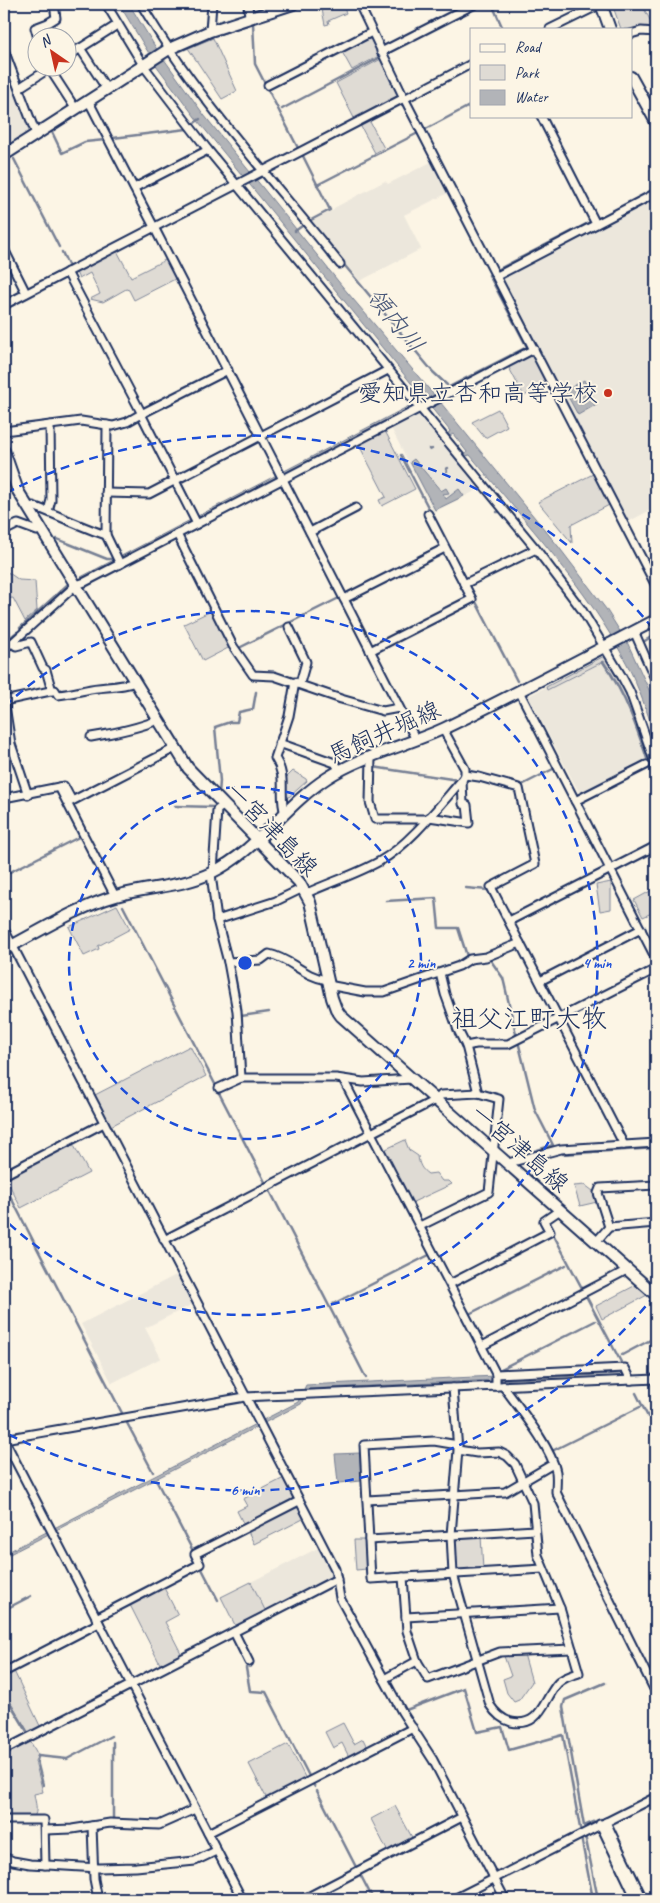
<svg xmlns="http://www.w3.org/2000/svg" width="660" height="1903" viewBox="0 0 660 1903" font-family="Caveat,'Klee One',sans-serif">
<rect width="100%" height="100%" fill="#fcf5e5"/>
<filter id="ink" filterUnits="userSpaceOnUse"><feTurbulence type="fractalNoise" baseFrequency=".02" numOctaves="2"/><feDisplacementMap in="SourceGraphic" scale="10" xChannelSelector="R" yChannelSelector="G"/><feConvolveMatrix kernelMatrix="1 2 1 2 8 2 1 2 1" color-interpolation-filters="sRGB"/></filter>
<g filter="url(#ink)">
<g fill="#ece7dc">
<polygon points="4,58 30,128 30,131 4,148"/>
<polygon points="433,161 450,192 404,215 421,249 360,281 310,222 334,210 334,208 385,181 388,184"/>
<polygon points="656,197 656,507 626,523 500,278"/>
<polygon points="418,414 479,489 434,512 391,428"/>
<polygon points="601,662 615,680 633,723 647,762 581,796 528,696 546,687 547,690"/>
<polygon points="178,1274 193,1304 145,1328 161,1358 112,1383 81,1324"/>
<polygon points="320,1547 333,1571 331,1578 266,1612 251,1582"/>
</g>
<g fill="#dfdbd4" stroke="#7d8599">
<polygon points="321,4 342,4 346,13 328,21 329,24 325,25"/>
<polygon points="612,4 643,4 642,5 655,29 631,32 631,29 621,29"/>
<polygon points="370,36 379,56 352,70 341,50"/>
<polygon points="213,38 237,91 222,99 188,48"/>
<polygon points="381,59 401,97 355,120 336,83"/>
<polygon points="369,120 384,148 375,153 360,125"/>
<polygon points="116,249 131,277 167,259 177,278 134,300 129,290 126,289 103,302 90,299 100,294 90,273 79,279 75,270"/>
<polygon points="530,355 534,355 549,383 524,396 508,366"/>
<polygon points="498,409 507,426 485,438 472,422"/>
<polygon points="385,431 415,489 382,506 379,500 386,497 359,445"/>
<polygon points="595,473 611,504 571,525 572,543 538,502"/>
<polygon points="4,571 9,573 19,580 35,581 37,610 25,621 13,598 4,599"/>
<polygon points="213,610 232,646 203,661 184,624"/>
<path d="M606,655C622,684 635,712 646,743C651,757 656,770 656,784C642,743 629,698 604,661L547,690L546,687Z"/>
<polygon points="293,771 306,779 307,781 289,797 284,795 285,779"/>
<polygon points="611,882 611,909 600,911 596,885"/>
<polygon points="656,888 656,911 643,917 634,900"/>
<polygon points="117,905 130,929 98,946 99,949 84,956 69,927"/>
<polygon points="190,1046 206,1076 109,1127 93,1096"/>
<path d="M405,1140L409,1150L418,1156C419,1164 421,1169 428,1174L436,1173L442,1181H449L452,1184L411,1203L385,1152L386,1149Z"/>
<polygon points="72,1142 89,1173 21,1208 5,1176"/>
<polygon points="585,1185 593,1191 597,1202 580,1206 574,1186"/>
<polygon points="638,1284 649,1294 602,1319 596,1306"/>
<polygon points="284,1478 295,1499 245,1527 237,1511 247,1506 243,1499"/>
<polygon points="298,1505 305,1518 254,1544 247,1529"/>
<polygon points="481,1536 483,1569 459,1571 456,1568 454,1541 456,1538"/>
<polygon points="354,1540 366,1540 367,1569 356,1570"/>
<polygon points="251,1582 266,1612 236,1627 221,1597"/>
<polygon points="163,1586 178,1615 165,1622 182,1655 161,1666 129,1603"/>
<polygon points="524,1654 532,1682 519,1700 514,1702 507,1693 503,1679 511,1676 504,1656"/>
<polygon points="13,1669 41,1728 29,1734 4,1690 4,1673"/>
<polygon points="343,1723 354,1744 363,1739 368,1749 350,1759 342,1743 333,1748 325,1732"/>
<path d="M30,1741L38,1755L35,1761L43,1792L34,1794C35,1802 39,1811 33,1818H4V1754Z"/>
<polygon points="288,1744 307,1781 268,1801 249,1764"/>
<polygon points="395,1806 414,1841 389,1854 371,1819"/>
</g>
<g fill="#b2b4b8" stroke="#767f94">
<path d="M119,4H129L156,48L204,115L342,286L434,395L440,391L441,393L436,397L558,546L606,609L628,644L655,703L656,739C648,714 639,688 627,664C587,587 525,522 470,455L466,456L465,455L467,452L453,434L447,438L446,436L450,431L426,401L419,405L418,402L424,399L198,121L156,65Z"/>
<polygon points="584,380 597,404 578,415 565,391"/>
<polygon points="409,406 412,406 413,408 82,579 81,577"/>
<polygon points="414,459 441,491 446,488 449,493 443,494 446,499 459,489 464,496 435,510 410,462"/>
<polygon points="622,1370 627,1376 622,1376 620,1374 309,1389 301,1404 4,1557 4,1554 298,1402 306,1385"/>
<polygon points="360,1453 361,1481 338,1483 335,1454"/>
</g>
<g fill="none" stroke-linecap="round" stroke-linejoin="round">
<g stroke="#767f94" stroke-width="2.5">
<polyline points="252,4 252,10"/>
<polyline points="492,4 503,29"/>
<polyline points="216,35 253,23 255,64 298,148"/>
<polyline points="4,38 21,83"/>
<polyline points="175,53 212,37"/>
<polyline points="23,90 36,123 41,125"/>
<polyline points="282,109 379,58"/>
<polyline points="193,124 200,119"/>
<polyline points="424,130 471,105"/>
<polyline points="52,132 62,153 85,142 105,140"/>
<polyline points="113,138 187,129"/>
<polyline points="302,154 330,210 311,220"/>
<polyline points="14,159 59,247"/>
<polyline points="317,185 418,133"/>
<polyline points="295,231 302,226"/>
<polyline points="62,252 69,267"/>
<polyline points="341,261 433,372 447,385"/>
<polyline points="499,269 592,221"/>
<polyline points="72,273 86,300"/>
<polyline points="89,306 98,324"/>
<polyline points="476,373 527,347 489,275"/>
<polyline points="449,387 472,375"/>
<polyline points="145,415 150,424"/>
<polyline points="152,428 177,477"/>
<polyline points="429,449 430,450 432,449"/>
<polyline points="401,455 429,509"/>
<polyline points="447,471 446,469 448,468"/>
<polyline points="180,481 195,511"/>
<polyline points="497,512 501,512 528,544"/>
<polyline points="57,539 107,559 111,559"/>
<polyline points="347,594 440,546"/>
<polyline points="212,596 239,649"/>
<polyline points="474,598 517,681"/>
<polyline points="20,628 67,585"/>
<polyline points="656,634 643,642 656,670"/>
<polyline points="4,642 17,632"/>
<polyline points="239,648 339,598"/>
<path d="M603,662C629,698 642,744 656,786"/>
<polyline points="373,767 458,780"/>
<polyline points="469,771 482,774"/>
<polyline points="489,776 522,785 526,805"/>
<polyline points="522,785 555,768"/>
<polyline points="219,794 220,781 215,727 230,722 237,722 239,712 253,709 256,692"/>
<polyline points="175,806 216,807"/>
<polyline points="528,811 537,857"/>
<polyline points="4,875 81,836"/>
<polyline points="466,888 488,890 515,942"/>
<polyline points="217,897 220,916"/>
<polyline points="386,901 436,898 439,928 458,928 467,956 471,956"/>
<polyline points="123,906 216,1086"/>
<polyline points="222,924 231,958"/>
<polyline points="489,958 503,978 517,1038"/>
<polyline points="233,965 241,1007"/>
<polyline points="241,1014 244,1068"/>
<polyline points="241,1016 269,1012"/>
<polyline points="518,1041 535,1110 553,1145 525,1154"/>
<polyline points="218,1091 265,1182"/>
<polyline points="563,1154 656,1148"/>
<polyline points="507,1157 509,1159 520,1156"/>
<polyline points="4,1184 122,1413"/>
<polyline points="270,1191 366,1378"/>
<polyline points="552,1232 583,1290"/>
<polyline points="585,1294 622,1364"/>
<polyline points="333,1304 431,1254"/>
<polyline points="469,1314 566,1265"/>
<polyline points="622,1355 656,1337"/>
<polyline points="499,1370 595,1321"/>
<polyline points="636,1393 648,1417"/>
<polyline points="651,1422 656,1433"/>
<polyline points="127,1423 153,1472"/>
<polyline points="552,1451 640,1407"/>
<polyline points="157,1482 194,1553"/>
<polyline points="201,1567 218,1600"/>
<polyline points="4,1610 31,1596"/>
<polyline points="246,1668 250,1691 266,1692 310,1778"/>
<polyline points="4,1693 28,1733"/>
<polyline points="406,1710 464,1688 477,1732 502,1727 509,1750 563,1735 580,1828"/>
<polyline points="312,1783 315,1787"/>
<polyline points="43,1785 37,1761 38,1756 67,1759 111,1736"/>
<polyline points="317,1791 357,1869"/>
<polyline points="642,1808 656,1801"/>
<polyline points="601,1819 584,1826 563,1707 565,1700 605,1683"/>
<polyline points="111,1821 113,1819 113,1742"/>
<polyline points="95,1834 95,1832 103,1827"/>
<polyline points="585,1835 598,1899"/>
<polyline points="581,1837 593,1899"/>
<polyline points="96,1855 97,1864"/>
<polyline points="360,1874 373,1899"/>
</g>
<defs>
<g id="street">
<polyline points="106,4 143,65 208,150 536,549 582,610 621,675 630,692 656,766"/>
<path d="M141,4C196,98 272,179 340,264"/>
<polyline points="248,4 249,18"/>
<polyline points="359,4 404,98 656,586"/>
<polyline points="550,29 601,4"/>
<polyline points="210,31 212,4"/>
<polyline points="631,34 641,31 656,32"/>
<polyline points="38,38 35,28 48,23 56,18 54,4"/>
<polyline points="80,48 106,88"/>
<polyline points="4,50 36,134"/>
<polyline points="381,52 475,4"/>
<polyline points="68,56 117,25"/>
<polyline points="49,68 75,108"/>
<polyline points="268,85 372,32"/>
<polyline points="19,88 50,68"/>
<polyline points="404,99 471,64"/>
<polyline points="88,100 154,227 416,740"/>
<polyline points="541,116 596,224"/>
<polyline points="134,188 208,150"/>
<polyline points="4,249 26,293"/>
<polyline points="67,272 142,414"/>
<polyline points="497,276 656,193"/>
<polyline points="4,305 404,98"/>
<polyline points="141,414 228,370"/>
<polyline points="107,425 106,535 120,564"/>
<polyline points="4,431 81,421 113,426 127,422 141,414 197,524"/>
<polyline points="106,493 149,494 388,370"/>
<path d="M29,509L33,506C58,515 81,527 106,535"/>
<polyline points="48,511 51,500 50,425"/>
<polyline points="4,531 18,524 37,531 41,528"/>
<polyline points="310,532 356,508"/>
<polyline points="177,534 233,646 253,675 274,676 341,699 383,711 399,708"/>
<polyline points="464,584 536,549"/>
<polyline points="344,599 445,548"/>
<polyline points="289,627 306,662 300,683"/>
<polyline points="634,631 656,681"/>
<polyline points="12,643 16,646 31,642 43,668 46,670 52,691"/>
<polyline points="4,648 12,643 76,585 85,582 534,349"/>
<polyline points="370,651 472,599 428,514"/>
<polyline points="519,691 656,959"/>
<polyline points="4,699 11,744 28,795"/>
<path d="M4,701L55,690L58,695C69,694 77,692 86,690C103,686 119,688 135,682"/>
<path d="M91,737C115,733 136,729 158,720"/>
<polyline points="279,743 335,763 340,771"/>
<polyline points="371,757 370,802 375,819 427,819"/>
<polyline points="465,775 479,777 519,788 535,864 491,887 624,1145"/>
<polyline points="59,787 64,786 72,801 175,748"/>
<polyline points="4,798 59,787 115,896"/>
<polyline points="575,801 646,765"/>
<path d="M285,814C278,793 288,778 275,758L289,716L295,682"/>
<polyline points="429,817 469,823 467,805 463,804 462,780"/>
<polyline points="213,872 217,810 223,806"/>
<polyline points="211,874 217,920 228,962 237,1011 241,1078 336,1078 363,1082 411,1079"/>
<path d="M307,893C331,882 357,874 380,861C408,846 440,805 462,780L465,775V769L443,729"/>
<polyline points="217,920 276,901 303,888"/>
<polyline points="509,921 656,846"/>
<polyline points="4,929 335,1569 340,1598 402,1712 433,1760 505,1899"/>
<path d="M228,962L261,960L269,954C292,959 302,976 327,980"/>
<polyline points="540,981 641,929"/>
<polyline points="328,985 365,992 384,992 459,966 470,959 486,957 520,943"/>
<polyline points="466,1046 476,1044 508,1044 656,969"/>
<polyline points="344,1081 496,1374 496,1386"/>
<polyline points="219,1088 241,1078"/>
<polyline points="436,1101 441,1095 478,1093"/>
<polyline points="510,1165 512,1162 561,1149 656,1143"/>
<polyline points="4,1175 104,1123"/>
<polyline points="420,1226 489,1192 499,1099 478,1093 466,1046 458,1030 445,994 440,973"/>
<polyline points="609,1227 656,1223"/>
<polyline points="164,1240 435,1100"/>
<polyline points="596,1242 609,1227 598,1193 600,1188 656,1185"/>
<polyline points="450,1284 550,1232 544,1221 560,1210"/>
<polyline points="482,1346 627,1270"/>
<polyline points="496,1374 625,1368 631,1380"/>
<path d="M503,1386C519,1408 551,1446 556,1472C557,1479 556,1486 556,1492L656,1693"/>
<path d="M453,1388L458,1450L451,1535L453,1574L490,1705C495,1713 501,1719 511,1722C541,1728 543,1700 558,1683C564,1677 572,1675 579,1673L560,1608L538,1555L533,1503L515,1464L507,1456L499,1452L477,1453L458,1450"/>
<polyline points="4,1439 245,1397 656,1379"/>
<polyline points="4,1439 242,1899"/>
<polyline points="458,1445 434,1441 364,1445 371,1579 543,1569"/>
<polyline points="367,1500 505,1492 553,1464"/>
<polyline points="369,1540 535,1530"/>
<polyline points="403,1577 407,1631 417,1661 428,1679 500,1652 572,1649"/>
<polyline points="406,1617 560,1608"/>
<polyline points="96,1618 200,1564 195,1554 299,1501"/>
<polyline points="234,1632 249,1662"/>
<polyline points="4,1672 99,1623"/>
<polyline points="384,1679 417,1661"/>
<polyline points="4,1750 337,1579"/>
<polyline points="4,1820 44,1820 45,1865"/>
<polyline points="606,1822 643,1899"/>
<polyline points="600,1824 636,1899"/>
<polyline points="92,1826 94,1879 98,1899"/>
<polyline points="45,1830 72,1829 110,1823 159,1825 195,1809"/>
<polyline points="208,1833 413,1728"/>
<polyline points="4,1857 13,1861 30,1864 99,1868 136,1867 195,1861 216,1851"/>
<polyline points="304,1899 462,1817"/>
<polyline points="454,1899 656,1797"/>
</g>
<g id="secondary">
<polyline points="601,4 610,29"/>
<polyline points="631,77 656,122"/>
<polyline points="4,155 169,49 210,31 293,4"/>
<polyline points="4,451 18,491 188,768 299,882 310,902 332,998 336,1009 341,1016 656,1295"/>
<path d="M4,950C38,932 80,906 116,896C147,887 182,887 211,873C257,851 284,806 327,778C363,755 406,746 445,728C516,694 586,656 656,620"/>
</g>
</defs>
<use href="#street" stroke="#1b2f5e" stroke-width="11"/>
<use href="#secondary" stroke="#1b2f5e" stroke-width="14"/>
<use href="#street" stroke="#fcf5e5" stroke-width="7"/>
<use href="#secondary" stroke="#fcf5e5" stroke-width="10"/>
</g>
</g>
<g fill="none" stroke="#1d4ed8" stroke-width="2.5" stroke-dasharray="9 6">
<circle cx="245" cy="963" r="176"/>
<path d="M5 706A352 352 0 1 1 5 1220"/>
<path d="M655 1295A527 527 0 0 1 6 1433M6 493A527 527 0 0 1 655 631"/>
</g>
<circle fill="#c8321e" stroke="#fcf5e5" stroke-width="2" cx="608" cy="393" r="5"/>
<g text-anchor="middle" stroke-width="4" stroke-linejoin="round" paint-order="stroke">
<g font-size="24" fill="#1b2f5e" stroke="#fcf5e5" text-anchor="end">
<text x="598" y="401">愛知県立杏和高等学校</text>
</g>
<g font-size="24" fill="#1b2f5e" stroke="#fcf5e5">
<text transform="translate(384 732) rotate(-24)" y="8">馬飼井堀線</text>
<text transform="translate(272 829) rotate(46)" y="8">一宮津島線</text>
<text transform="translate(520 1148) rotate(41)" y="8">一宮津島線</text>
</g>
<g font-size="25" font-style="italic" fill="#485779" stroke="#fcf5e5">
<text transform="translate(396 320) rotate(51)" y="9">領内川</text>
</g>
<g font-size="26" fill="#1b2f5e" stroke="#fcf5e5">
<text x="529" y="1027">祖父江町大牧</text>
</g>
</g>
<circle cx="245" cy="963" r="8" fill="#1d4ed8" stroke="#fcf5e5" stroke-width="2.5"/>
<g font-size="15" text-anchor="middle" font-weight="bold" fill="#1d4ed8" stroke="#fcf5e5" stroke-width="4" stroke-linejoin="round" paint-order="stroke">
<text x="421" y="968">2 min</text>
<text x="597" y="968">4 min</text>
<text x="245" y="1495">6 min</text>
</g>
<rect width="660" height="1903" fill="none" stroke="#fcf5e5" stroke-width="20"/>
<rect x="10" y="10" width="640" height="1883" fill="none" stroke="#1b2f5e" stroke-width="2" filter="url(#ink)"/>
<rect x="470" y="28" width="162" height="90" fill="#fcf5e5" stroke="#a2a6af"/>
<rect x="480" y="44" width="25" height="8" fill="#fcf5e5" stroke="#a2a6af"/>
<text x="515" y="52" font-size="15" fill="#1b2f5e">Road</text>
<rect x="480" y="65" width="25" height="15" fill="#dfdbd4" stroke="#a2a6af"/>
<text x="515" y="78" font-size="15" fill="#1b2f5e">Park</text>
<rect x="480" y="90" width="25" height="15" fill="#b2b4b8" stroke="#a2a6af"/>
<text x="515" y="102" font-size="15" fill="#1b2f5e">Water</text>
<g transform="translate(52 52) rotate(326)"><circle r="24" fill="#fcf5e5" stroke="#a2a6af"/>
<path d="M0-4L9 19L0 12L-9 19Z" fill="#c8321e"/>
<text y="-8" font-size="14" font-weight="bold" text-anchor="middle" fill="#1b2f5e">N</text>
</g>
</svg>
